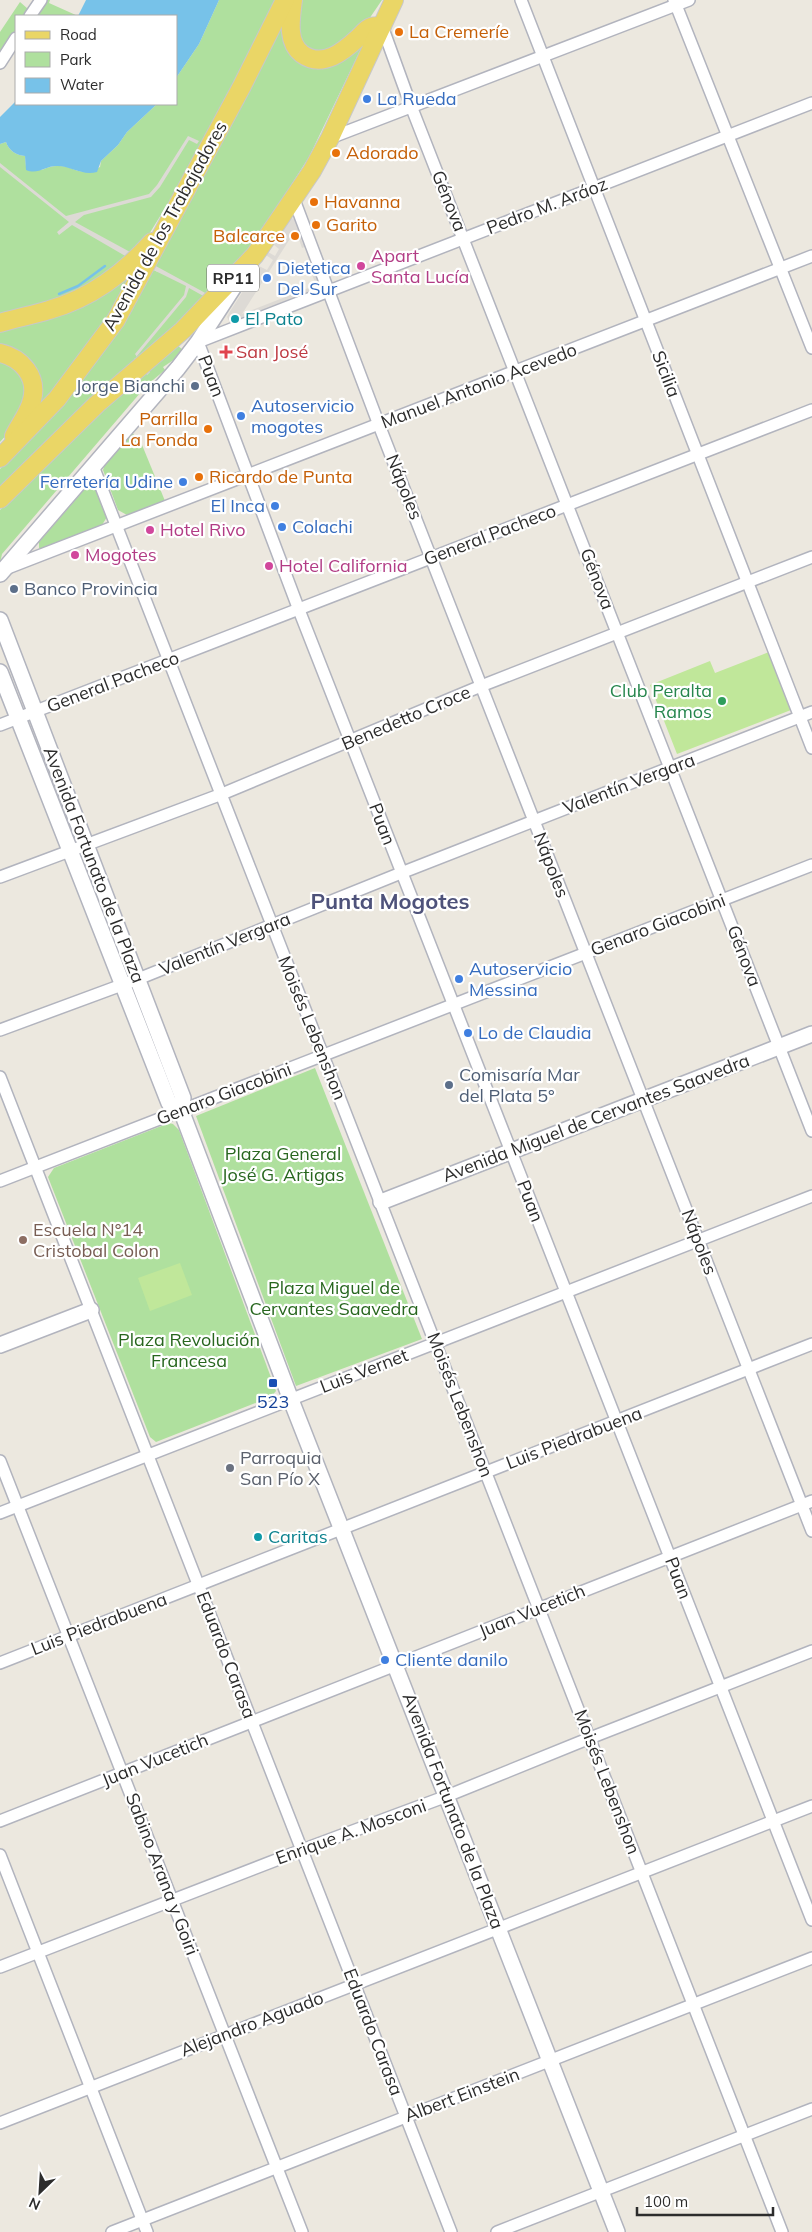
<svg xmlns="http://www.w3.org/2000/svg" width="812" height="2232" viewBox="0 0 812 2232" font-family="Mulish,sans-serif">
<rect width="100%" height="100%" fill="#ece8df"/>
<g fill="#afe09e">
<polygon points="48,0 50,0 49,3 78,16 38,16"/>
<path d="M219,0H277L251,54L183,179L143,244L99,283L0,319V144L6,142C9,151 16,155 25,156L26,167C47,174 40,167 57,166C76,165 75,178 100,167L101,161L118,145L127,132L157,104H176V78L199,44Z"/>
<polygon points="299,0 382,0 367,22 336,52 304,51 295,16"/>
<polygon points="20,2 28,9 25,16 16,16 16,29 0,54 0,32"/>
<polygon points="288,11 302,60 369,32 309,157 256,240 234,268 197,308 0,489 0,469 41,427 152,269 158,272 154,265"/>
<polygon points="137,270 87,351 29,420 38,393 0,348 0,327"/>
<polygon points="178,346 182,349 178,357 163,367 165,370 147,385 2,554 0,563 0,510 80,429"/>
<polygon points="0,357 14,362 29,393 9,432 0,442"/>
<polygon points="132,433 140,440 165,501 127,515 118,510 103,470 105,464"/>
<polygon points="90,483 94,483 107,517 102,525 42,549 39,548 39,542"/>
<polygon points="315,1068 422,1339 296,1386 196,1116"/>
<polygon points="169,1123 173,1124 179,1130 276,1391 271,1397 156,1442 150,1437 48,1177 54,1168"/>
</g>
<g fill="#c0e79a">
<polygon points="769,652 791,710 677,754 650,685 710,661 715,673"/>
<polygon points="180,1263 192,1295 150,1311 138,1278"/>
</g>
<g fill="#dddad5">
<polygon points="188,136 199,141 197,144 189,140 160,187 151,197 84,215 75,222 209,295 207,298 189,288 186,297 137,356 150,372 147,375 134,359 137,357 135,354 184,295 186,286 127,257 72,225 59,235 57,232 69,222 0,167 0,163 66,216 149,194 157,185"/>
<polygon points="290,218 296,219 302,232 299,234 303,244 306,244 307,246 302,248 297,234 293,234 242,314 316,285 311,272 316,270 321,287 230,323 227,317 229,313 259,266 267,270 273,260 266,255 268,252 275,256 279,249 274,245 275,240 278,239"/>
</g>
<g fill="#77c2e9">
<polygon points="86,0 219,0 199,44 176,78 176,16 78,16"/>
<path d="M16,101V104H157L127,132L118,145L101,161L97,172C82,176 71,166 57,166C45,166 38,175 26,170L25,156C16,155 9,151 6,142L0,144V117Z"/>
</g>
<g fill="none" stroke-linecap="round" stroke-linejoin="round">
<polyline stroke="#77c2e9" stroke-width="2.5" points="59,294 78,286 105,266"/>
<defs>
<g id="street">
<polyline points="521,0 812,748"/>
<polyline points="674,0 812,348"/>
<polyline points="30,16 41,0"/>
<polyline points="382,26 411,106 812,1131"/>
<polyline points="0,63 16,38"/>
<polyline points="812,103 198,342 299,610 812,1920"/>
<polyline points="330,138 689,0"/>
<polyline points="293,197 379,425 812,1531"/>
<polyline points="93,466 782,2232"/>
<polyline points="5,569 812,256"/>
<polyline points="0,725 812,410"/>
<polyline points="0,877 222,794 481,686 812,557"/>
<polyline points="0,1030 138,979 401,873 812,712"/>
<polyline points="0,1077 451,2232"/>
<polyline points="0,1181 812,865"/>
<polyline points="0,1461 302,2232"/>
<polyline points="0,1513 812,1196"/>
<polyline points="0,1663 812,1344"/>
<polyline points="0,1821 812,1501"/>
<polyline points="0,1855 147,2232"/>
<polyline points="0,1967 302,1850 447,1796 590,1738 812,1651"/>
<polyline points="0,2123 812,1806"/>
<polyline points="112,2232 812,1958"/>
<polyline points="497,2232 812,2109"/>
</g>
<g id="secondary">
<polyline points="0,574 178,368 198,342 239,279"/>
<polyline points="0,620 183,1098 181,1110 291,1400 617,2232"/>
<polyline points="0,672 169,1103 181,1110"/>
<polyline points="381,1202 812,1034"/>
<polyline points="0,1345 91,1310"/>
</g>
<g id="primary">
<path d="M293,0C291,17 286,42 302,54C323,69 344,51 359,37C362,34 367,28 371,27C374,26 379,26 382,26"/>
<path d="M0,323C16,318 33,315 49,310C91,298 123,274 152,242"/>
<path d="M0,353C22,358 38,377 32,400C29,413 20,424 14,436"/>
<polyline points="0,458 57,399 116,320 242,86 285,0"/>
<polyline points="0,499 97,404 183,330 255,255 312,171 330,138 394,0"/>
</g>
</defs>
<use href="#street" stroke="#b2b4be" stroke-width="14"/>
<use href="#secondary" stroke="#b2b4be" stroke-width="18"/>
<use href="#primary" stroke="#c8c8c8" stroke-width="20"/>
<use href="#street" stroke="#fff" stroke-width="11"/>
<use href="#secondary" stroke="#fff" stroke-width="15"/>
<use href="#primary" stroke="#ead666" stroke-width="18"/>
</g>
<g fill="#e8710a" stroke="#fff" stroke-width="2">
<circle cx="399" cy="32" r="5"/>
<circle cx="336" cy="153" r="5"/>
<circle cx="314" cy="202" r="5"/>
<circle cx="316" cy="225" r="5"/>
<circle cx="295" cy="236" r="5"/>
<circle cx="208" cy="429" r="5"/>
<circle cx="199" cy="477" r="5"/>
</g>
<g fill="#3f7fe0" stroke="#fff" stroke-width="2">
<circle cx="367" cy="99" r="5"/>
<circle cx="267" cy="278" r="5"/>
<circle cx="241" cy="416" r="5"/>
<circle cx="183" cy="482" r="5"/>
<circle cx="275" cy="506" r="5"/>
<circle cx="282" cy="527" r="5"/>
<circle cx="459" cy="979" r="5"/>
<circle cx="468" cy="1033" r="5"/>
<circle cx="385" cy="1660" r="5"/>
</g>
<g fill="#d1479c" stroke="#fff" stroke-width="2">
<circle cx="361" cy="266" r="5"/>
<circle cx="150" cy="530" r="5"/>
<circle cx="75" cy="555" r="5"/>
<circle cx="269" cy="566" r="5"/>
</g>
<g fill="#0f9aa8" stroke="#fff" stroke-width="2">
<circle cx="235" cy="319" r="5"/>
<circle cx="258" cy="1537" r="5"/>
</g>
<path fill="#e0444e" stroke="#fff" stroke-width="2" d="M223.5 344.5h5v5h5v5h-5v5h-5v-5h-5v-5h5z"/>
<g fill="#5c6f8a" stroke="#fff" stroke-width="2">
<circle cx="195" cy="386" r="5"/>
<circle cx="14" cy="589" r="5"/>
<circle cx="449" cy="1085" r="5"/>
</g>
<circle fill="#2e9e5b" stroke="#fff" stroke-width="2" cx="722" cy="701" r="5"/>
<circle fill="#8d6e63" stroke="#fff" stroke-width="2" cx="23" cy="1240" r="5"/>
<rect fill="#1a4fb4" stroke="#fff" stroke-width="2" x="268" y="1378" width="10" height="10" rx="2.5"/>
<circle fill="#6b7280" stroke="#fff" stroke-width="2" cx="230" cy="1468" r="5"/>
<g text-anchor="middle" stroke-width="4.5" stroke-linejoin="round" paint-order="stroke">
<rect fill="#fff" stroke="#6b6b6b" stroke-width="1" x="207" y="264.5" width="52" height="27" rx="4"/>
<g font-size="16" font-weight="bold" fill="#2c2c2c">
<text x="233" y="284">RP11</text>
</g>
<g font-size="18" fill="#c56008" stroke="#fff" text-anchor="start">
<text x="409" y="38">La Cremeríe</text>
<text x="346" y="159">Adorado</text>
<text x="324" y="208">Havanna</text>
<text x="326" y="231">Garito</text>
<text x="285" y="242" text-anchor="end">Balcarce</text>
<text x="198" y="425" text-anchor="end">Parrilla<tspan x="198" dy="21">La Fonda</tspan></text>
<text x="209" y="483">Ricardo de Punta</text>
</g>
<g font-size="18" fill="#366cbe" stroke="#fff" text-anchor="start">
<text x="377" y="105">La Rueda</text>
<text x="277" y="274">Dietetica<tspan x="277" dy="21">Del Sur</tspan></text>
<text x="251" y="412">Autoservicio<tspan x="251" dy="21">mogotes</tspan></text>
<text x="173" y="488" text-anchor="end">Ferretería Udine</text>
<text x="265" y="512" text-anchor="end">El Inca</text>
<text x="292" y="533">Colachi</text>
<text x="469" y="975">Autoservicio<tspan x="469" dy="21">Messina</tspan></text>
<text x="478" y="1039">Lo de Claudia</text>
<text x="395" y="1666">Cliente danilo</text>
</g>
<g font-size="18" fill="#2c2c2c" stroke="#fff">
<text transform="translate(449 201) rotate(68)" y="6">Génova</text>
<text transform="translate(547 206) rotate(-21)" y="6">Pedro M. Aráoz</text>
<text transform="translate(165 226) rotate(-61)" y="6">Avenida de los Trabajadores</text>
<text transform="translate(666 374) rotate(69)" y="6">Sicilia</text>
<text transform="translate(211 376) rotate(69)" y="6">Puan</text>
<text transform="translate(479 386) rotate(-21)" y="6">Manuel Antonio Acevedo</text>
<text transform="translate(404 487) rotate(68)" y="6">Nápoles</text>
<text transform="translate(490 535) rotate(-21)" y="6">General Pacheco</text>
<text transform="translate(597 579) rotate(69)" y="6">Génova</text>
<text transform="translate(113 682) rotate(-21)" y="6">General Pacheco</text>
<text transform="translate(406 718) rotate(-23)" y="6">Benedetto Croce</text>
<text transform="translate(629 784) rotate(-21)" y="6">Valentín Vergara</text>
<text transform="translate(382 824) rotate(69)" y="6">Puan</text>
<text transform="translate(94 865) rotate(69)" y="6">Avenida Fortunato de la Plaza</text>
<text transform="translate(551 865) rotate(69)" y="6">Nápoles</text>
<text transform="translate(658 925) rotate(-21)" y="6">Genaro Giacobini</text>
<text transform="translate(225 944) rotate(-22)" y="6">Valentín Vergara</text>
<text transform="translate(744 956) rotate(69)" y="6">Génova</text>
<text transform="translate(312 1028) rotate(68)" y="6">Moisés Lebenshon</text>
<text transform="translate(224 1094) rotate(-21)" y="6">Genaro Giacobini</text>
<text transform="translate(596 1118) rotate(-21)" y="6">Avenida Miguel de Cervantes Saavedra</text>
<text transform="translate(530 1201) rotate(69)" y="6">Puan</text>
<text transform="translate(699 1242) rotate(69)" y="6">Nápoles</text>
<text transform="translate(364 1371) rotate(-21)" y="6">Luis Vernet</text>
<text transform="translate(460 1405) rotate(69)" y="6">Moisés Lebenshon</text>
<text transform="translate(574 1438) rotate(-21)" y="6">Luis Piedrabuena</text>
<text transform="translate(678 1578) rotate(69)" y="6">Puan</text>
<text transform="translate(532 1611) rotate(-22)" y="6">Juan Vucetich</text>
<text transform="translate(99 1624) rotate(-21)" y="6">Luis Piedrabuena</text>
<text transform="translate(226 1655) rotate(69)" y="6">Eduardo Carasa</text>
<text transform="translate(155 1760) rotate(-22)" y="6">Juan Vucetich</text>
<text transform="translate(607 1782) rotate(69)" y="6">Moisés Lebenshon</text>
<text transform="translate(453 1811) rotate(69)" y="6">Avenida Fortunato de la Plaza</text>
<text transform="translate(351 1832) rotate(-20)" y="6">Enrique A. Mosconi</text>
<text transform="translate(162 1874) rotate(69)" y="6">Sabino Arana y Goiri</text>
<text transform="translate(252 2024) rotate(-21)" y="6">Alejandro Aguado</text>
<text transform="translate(373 2032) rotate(69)" y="6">Eduardo Carasa</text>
<text transform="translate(462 2095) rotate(-21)" y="6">Albert Einstein</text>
</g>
<g font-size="18" fill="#b23c85" stroke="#fff" text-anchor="start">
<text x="371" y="262">Apart<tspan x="371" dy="21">Santa Lucía</tspan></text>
<text x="160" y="536">Hotel Rivo</text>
<text x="85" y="561">Mogotes</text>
<text x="279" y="572">Hotel California</text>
</g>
<g font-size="18" fill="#0d838f" stroke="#fff" text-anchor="start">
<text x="245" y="325">El Pato</text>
<text x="268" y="1543">Caritas</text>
</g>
<g font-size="18" fill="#be3a42" stroke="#fff" text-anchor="start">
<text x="236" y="358">San José</text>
</g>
<g font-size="18" fill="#4e5e75" stroke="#fff" text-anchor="start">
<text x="185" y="392" text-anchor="end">Jorge Bianchi</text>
<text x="24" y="595">Banco Provincia</text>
<text x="459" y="1081">Comisaría Mar<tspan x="459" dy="21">del Plata 5°</tspan></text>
</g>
<g font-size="18" fill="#27864d" stroke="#fff" text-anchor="end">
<text x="712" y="697">Club Peralta<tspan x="712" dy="21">Ramos</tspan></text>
</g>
<g font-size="18" fill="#27661e" stroke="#fff">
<text x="283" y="1160">Plaza General<tspan x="283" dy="21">José G. Artigas</tspan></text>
<text x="334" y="1294">Plaza Miguel de<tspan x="334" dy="21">Cervantes Saavedra</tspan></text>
<text x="189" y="1346">Plaza Revolución<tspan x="189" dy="21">Francesa</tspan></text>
</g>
<g font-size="18" fill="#785e54" stroke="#fff" text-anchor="start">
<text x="33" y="1236">Escuela N°14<tspan x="33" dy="21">Cristobal Colon</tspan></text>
</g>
<g font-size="18" fill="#164399" stroke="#fff">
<text x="273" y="1408">523</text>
</g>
<g font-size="18" fill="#5b616d" stroke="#fff" text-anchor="start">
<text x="240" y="1464">Parroquia<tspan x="240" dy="21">San Pío X</tspan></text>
</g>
<g font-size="22" font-weight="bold" fill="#4e527a" stroke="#fff">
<text x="390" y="909">Punta Mogotes</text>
</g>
</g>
<rect x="15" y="15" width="162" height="90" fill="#ffffff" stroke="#ababab"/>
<rect x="25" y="31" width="25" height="8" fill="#ead666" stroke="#ababab"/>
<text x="60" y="40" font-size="15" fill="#2c2c2c">Road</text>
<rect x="25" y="52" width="25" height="15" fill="#afe09e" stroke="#ababab"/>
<text x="60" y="65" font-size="15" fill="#2c2c2c">Park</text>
<rect x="25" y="78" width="25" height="15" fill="#77c2e9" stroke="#ababab"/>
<text x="60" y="90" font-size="15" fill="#2c2c2c">Water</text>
<g transform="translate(40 2192) rotate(205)" stroke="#ffffff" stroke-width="4" paint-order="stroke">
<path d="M0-4L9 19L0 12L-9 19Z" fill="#2c2c2c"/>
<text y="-8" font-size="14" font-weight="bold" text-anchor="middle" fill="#2c2c2c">N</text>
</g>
<path d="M637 2207v8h136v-8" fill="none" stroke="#2c2c2c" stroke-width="2.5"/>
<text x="644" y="2207" font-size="15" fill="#2c2c2c" stroke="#ffffff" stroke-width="4" paint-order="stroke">100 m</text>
</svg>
